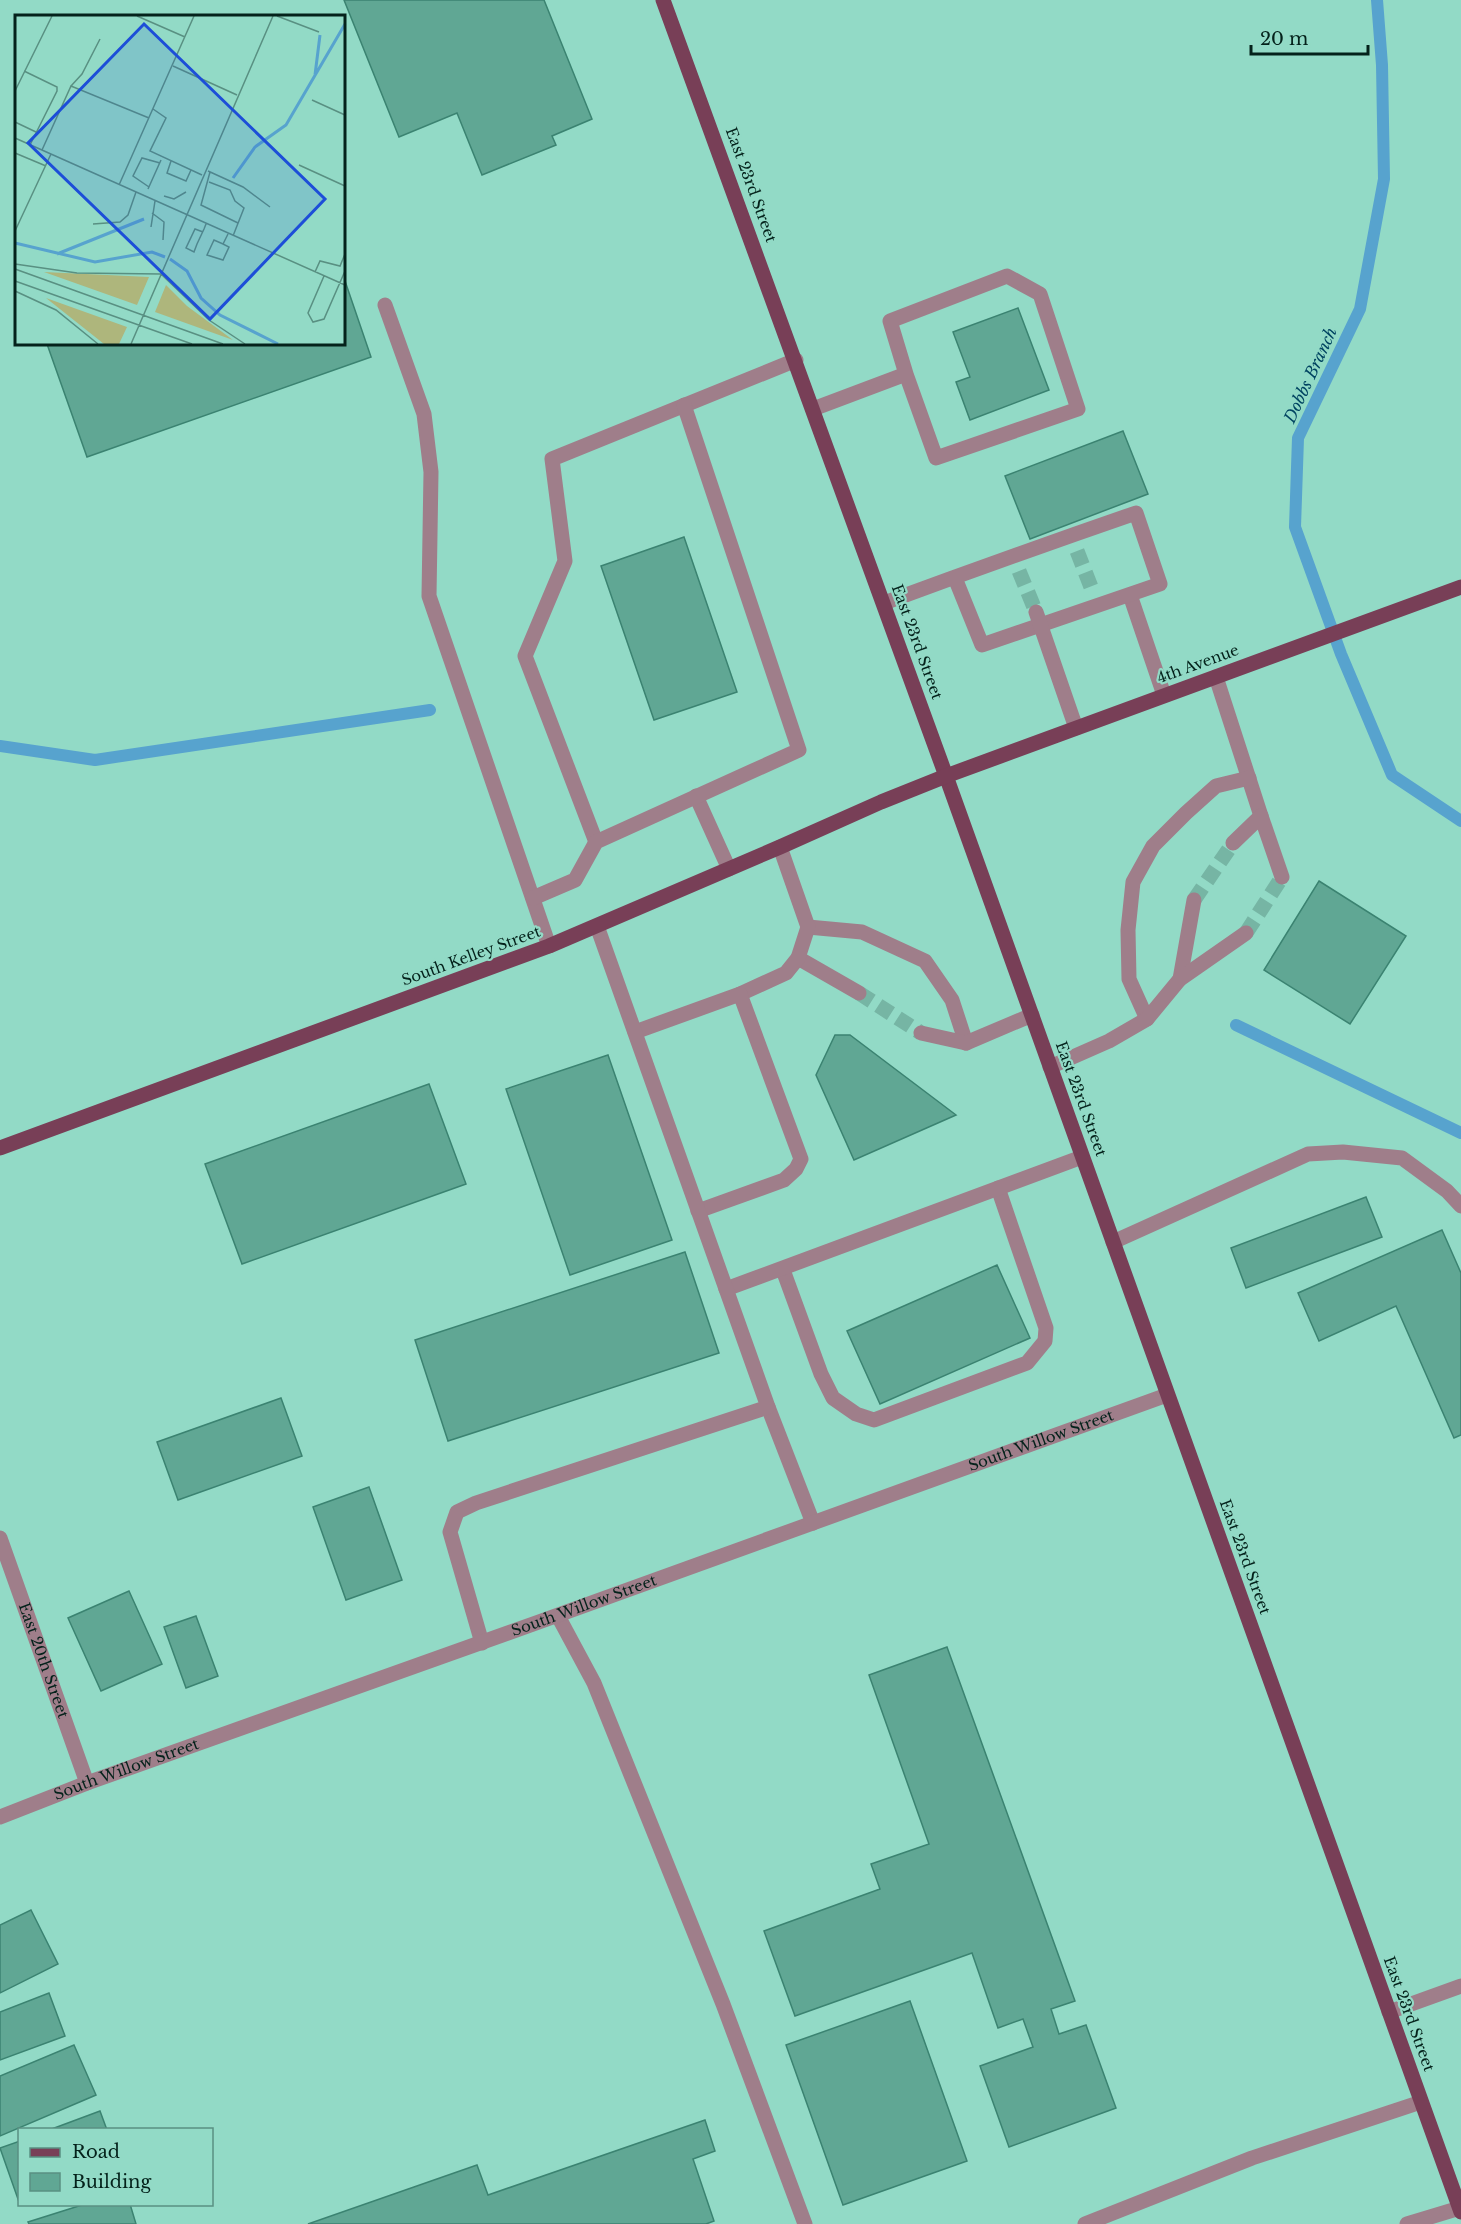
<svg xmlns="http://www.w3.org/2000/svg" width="1461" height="2224" viewBox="0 0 1461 2224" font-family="'Libre Baskerville',serif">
<rect width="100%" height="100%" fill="#92dac6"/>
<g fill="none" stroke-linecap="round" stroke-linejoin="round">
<g stroke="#57a3ce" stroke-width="12">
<polyline points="1377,0 1382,65 1384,179 1360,309 1298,438 1295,527 1341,654 1392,775 1461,821"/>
<polyline points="0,746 95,760 430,710"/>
<polyline points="1236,1025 1461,1133"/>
</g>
</g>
<g fill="#60a794" stroke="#3b8371" stroke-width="1.5">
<polygon points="344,0 544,0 592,119 552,136 556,145 482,175 457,113 399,137"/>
<polygon points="344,278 371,357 87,457 47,344 344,344"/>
<polygon points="1018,308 1049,390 970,420 956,382 970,377 953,332"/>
<polygon points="1123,431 1148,494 1030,539 1005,476"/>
<polygon points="684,537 737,692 654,720 601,566"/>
<polygon points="1319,881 1406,936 1350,1024 1264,970"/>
<polygon points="835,1035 850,1035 956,1115 854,1160 816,1075"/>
<polygon points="608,1055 672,1240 570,1275 506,1089"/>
<polygon points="429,1084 466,1184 242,1264 205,1164"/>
<polygon points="1366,1197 1382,1237 1246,1288 1231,1248"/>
<polygon points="1442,1230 1461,1273 1461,1435 1454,1438 1396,1306 1319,1341 1298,1293"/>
<polygon points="685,1252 719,1353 448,1441 415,1340"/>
<polygon points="997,1265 1030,1338 880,1404 847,1331"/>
<polygon points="281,1398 302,1456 178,1500 157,1442"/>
<polygon points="369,1487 402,1580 346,1600 313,1507"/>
<polygon points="129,1591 162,1664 101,1691 68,1618"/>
<polygon points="196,1616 218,1676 186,1688 164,1627"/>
<polygon points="947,1647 1075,2001 1051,2009 1059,2034 1086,2025 1116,2108 1009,2147 980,2066 1033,2047 1023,2019 998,2028 972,1953 795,2016 764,1931 880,1889 871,1864 929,1844 869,1675"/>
<polygon points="31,1910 58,1964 0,1993 0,1925"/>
<polygon points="49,1993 65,2036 0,2060 0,2012"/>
<polygon points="910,2001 967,2161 843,2205 786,2045"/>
<polygon points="74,2045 96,2095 0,2136 0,2076"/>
<polygon points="100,2111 107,2130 49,2130"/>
<polygon points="705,2120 715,2151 693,2159 714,2221 706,2224 308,2224 477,2165 488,2195"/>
<polygon points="20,2141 20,2201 19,2202 0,2148"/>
<polygon points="85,2204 130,2204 136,2224 29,2224 28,2222"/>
</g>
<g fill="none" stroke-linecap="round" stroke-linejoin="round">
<g stroke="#76b5a4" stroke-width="15" stroke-dasharray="15 8" stroke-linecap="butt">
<polyline points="1077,551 1093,592"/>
<polyline points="1019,571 1036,612"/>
<polyline points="1194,900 1233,843"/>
<polyline points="1246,933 1282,877"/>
<polyline points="859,993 921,1033"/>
</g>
<g stroke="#9f7e8a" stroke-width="15">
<polyline points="385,305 424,414 431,472 429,596 549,946"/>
<polyline points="813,409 906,374 936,458 1078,409 1040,294 1007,276 890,321 906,374"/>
<polyline points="1130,595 1164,695"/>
<path d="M884,603C968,572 1052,542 1136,513L1160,584L982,645L955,578"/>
<polyline points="1036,612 1076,728"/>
<polyline points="1216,677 1261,816"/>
<polyline points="696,796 729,869"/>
<polyline points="596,842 525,656 565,561 552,459 796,360"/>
<polyline points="1233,843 1261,816 1282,877"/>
<polyline points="533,898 575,880 596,842 799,750 684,405"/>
<polyline points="808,927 862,932 925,961 952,1000 966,1043"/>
<polyline points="798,958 859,993"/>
<polyline points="1180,979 1194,900"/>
<polyline points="740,994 786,973 798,958 808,927 780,847"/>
<polyline points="1147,1019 1129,979 1128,930 1133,882 1153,846 1186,813 1216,786 1249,778"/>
<polyline points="635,1032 740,994 801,1159 796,1169 784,1180 698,1211"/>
<polyline points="921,1033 966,1043 1032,1015"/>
<polyline points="1050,1067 1109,1041 1147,1019 1180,979 1246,933"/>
<polyline points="1113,1242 1308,1154 1343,1152 1402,1158 1447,1191 1461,1206"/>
<polyline points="783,1270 821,1374 833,1398 856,1414 874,1420 1027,1363 1045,1341 1046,1328 998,1188"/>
<polyline points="726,1289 1082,1157"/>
<polyline points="768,1407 813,1523"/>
<path id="s1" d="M0,1538L87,1783"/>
<polyline points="558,1616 594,1683 723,2004 805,2224"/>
<polyline points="482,1643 450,1532 457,1512 476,1503 768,1407 597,926"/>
<path id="s2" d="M0,1817L87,1783L536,1623L1167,1395"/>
<polyline points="1389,2012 1461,1986"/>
<polyline points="1085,2224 1252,2158 1421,2102"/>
<polyline points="1407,2224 1460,2208"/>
</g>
<g stroke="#783f57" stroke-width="15">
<polyline points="663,0 946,776 1461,2212"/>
<polyline points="0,1148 549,946 780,847 881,802 946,776 1461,587"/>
</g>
</g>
<g text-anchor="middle" stroke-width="4.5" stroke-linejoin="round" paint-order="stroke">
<g font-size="15" fill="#04221b" stroke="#92dac6">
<text transform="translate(751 185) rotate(70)" y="5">East 23rd Street</text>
<text transform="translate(917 642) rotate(70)" y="5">East 23rd Street</text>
<text transform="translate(1198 664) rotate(-20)" y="5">4th Avenue</text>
<text transform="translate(471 956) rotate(-20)" y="5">South Kelley Street</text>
<text transform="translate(1081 1099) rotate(70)" y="5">East 23rd Street</text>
<text dy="5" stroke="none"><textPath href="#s2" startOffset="1107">South Willow Street</textPath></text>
<text transform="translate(1245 1557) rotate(70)" y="5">East 23rd Street</text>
<text dy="5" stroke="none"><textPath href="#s2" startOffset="621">South Willow Street</textPath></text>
<text dy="5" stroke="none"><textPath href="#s1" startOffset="130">East 20th Street</textPath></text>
<text dy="5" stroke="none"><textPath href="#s2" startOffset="135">South Willow Street</textPath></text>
<text transform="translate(1409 2014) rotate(70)" y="5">East 23rd Street</text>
</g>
<g font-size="16" font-style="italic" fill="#014461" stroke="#92dac6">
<text transform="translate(1310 375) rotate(-65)" y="6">Dobbs Branch</text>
</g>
</g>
<g transform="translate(15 15)">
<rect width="330" height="330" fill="#92dac6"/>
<path d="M29,257L134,262L122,290ZM151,270L172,291L218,325L140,297ZM31,283L112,312L104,329H89Z" fill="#aeb67c"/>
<path fill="none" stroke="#57a3ce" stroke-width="3" d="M300,60L305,20M218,163L240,132L271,110L330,9M0,228L80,247L137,237L150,242M42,239L129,204M155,244L172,256L186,283L205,300L263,329"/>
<path fill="none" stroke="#599082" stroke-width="1.5" d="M122,1L170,22M262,1L304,17M158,51L222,80M9,56L42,72V76L15,130M56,71L67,59L85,24M0,76L37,1M297,85L330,100M138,94L151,103L135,136L187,160M0,107L21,117M0,123L330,270M27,135L56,71L134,103M0,138L31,151M156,146L152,158L171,166L176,155M284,150L330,171M193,156L228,172L255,192M195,157L186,190L223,208M194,167L215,175L220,186L229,193L218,221M104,170L179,1M134,172L118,161L127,143L145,148M133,174L146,145M149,181L159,184L171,177M137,198L149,207L148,225M78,209L105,207L113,200L121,177M136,212L140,186M0,216L36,139M188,217L180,214L171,233L179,237L182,229L189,214L191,209M208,229L214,232L208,245L192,240L199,225L208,229L213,219M0,249L62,258L146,259L194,305L230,329M0,254L208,329M300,257L305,246L325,251L330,239M309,261L293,298L298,307L309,304L330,256M0,266L177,329M0,276L41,295L83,329M116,329L258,1"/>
<path fill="#1d4ed8" fill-opacity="0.15" stroke="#1d4ed8" stroke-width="3" d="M129,9L310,184L195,304L13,128Z"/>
<rect width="330" height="330" fill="none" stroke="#04221b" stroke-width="3"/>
</g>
<rect x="18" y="2128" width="195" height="78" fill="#92dac6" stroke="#599082" stroke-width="1.5"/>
<rect x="30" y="2148" width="30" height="9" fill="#783f57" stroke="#599082" stroke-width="1.5"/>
<text x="72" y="2158" font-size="18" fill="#04221b">Road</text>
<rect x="30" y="2173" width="30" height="18" fill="#60a794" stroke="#599082" stroke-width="1.5"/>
<text x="72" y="2188" font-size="18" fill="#04221b">Building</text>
<path d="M1251 45v9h117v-9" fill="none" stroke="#04221b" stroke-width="3"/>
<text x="1260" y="45" font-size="18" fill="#04221b" stroke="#92dac6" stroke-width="4.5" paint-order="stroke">20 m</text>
</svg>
